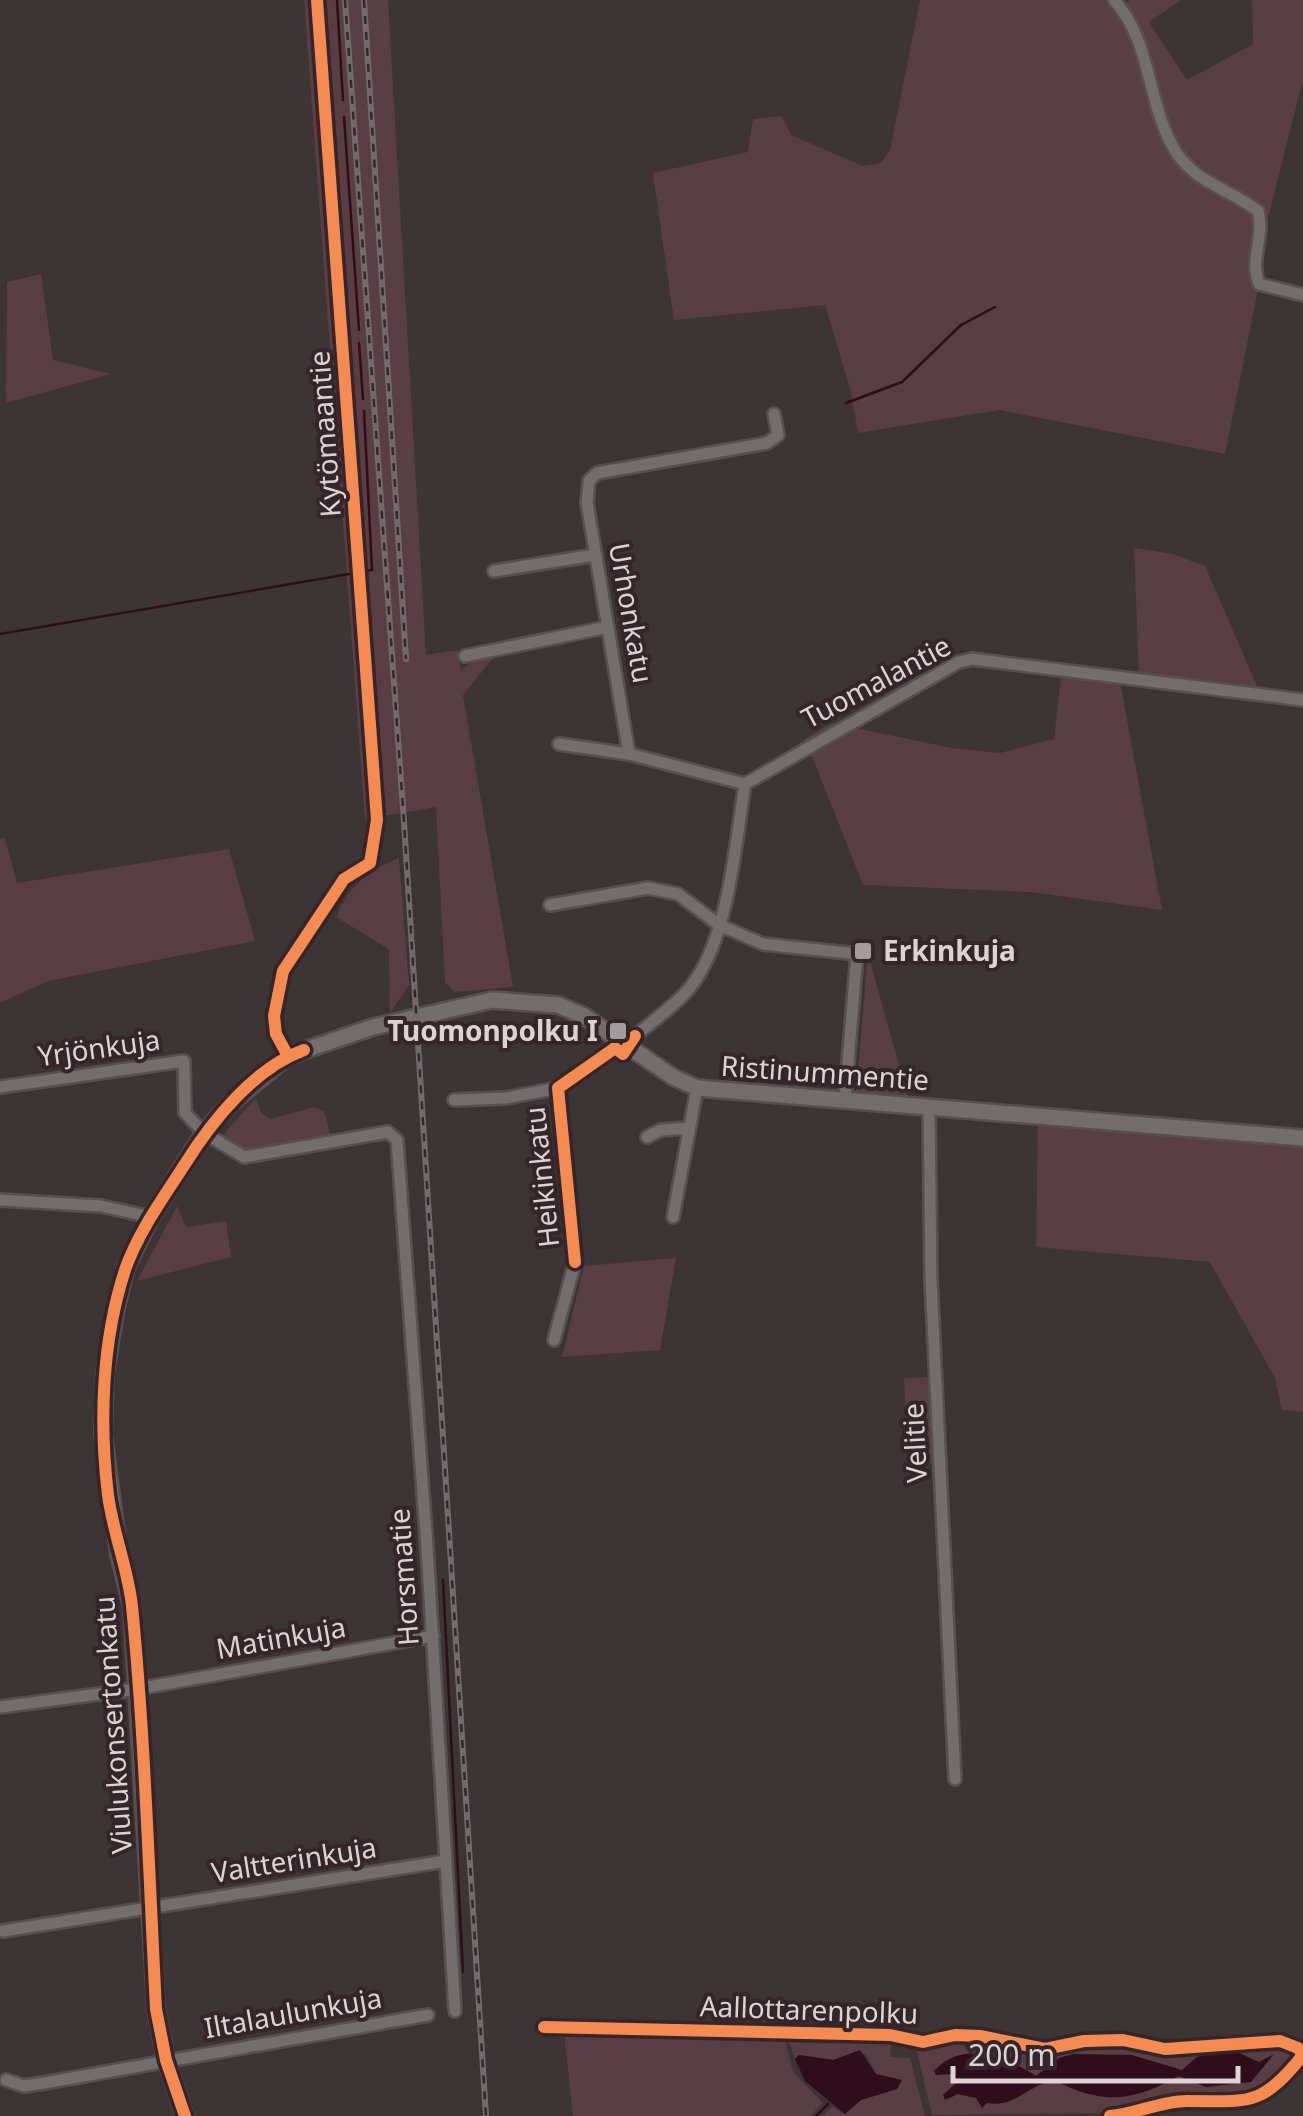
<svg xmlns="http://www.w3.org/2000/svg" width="1303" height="2116" viewBox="0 0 1303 2116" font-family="'Noto Sans',sans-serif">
<rect width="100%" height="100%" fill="#3c3435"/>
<g fill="#5a3e45">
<polygon points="304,0 388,0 426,655 458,650 461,670 474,660 495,656 463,695 513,987 454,992 445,982 436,807 365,819"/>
<polygon points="920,0 1120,0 1124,4 1130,0 1181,0 1149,22 1187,80 1253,44 1252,0 1303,0 1303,80 1269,214 1261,220 1259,284 1225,454 999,410 858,433 851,392 825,305 674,320 653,173 748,152 753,119 782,116 791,135 863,166 881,163 890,150"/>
<polygon points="41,274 53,360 111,374 6,403 7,282"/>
<polygon points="1134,548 1173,554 1205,566 1260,693 1139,678"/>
<polygon points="1062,668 1119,676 1162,910 1030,892 863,885 805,739 831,723 952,748 1000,753 1054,739"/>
<polygon points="5,838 17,883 229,849 255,941 48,981 0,1003 0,839"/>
<path d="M399,858L409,985L390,1013L389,949L336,917C349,886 369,870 399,858Z"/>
<polygon points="868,954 908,1097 856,1093"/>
<polygon points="256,1098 261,1113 270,1119 314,1107 324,1111 331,1137 239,1151 222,1136"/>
<polygon points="1038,1123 1303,1145 1303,1412 1282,1410 1275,1378 1210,1262 1036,1247"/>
<polygon points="177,1206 186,1227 226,1221 231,1257 137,1281"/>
<polygon points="676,1258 660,1350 562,1357 584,1266"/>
<polygon points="935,1377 939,1463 908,1464 904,1378"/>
<polygon points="564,2032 784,2036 793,2072 823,2103 810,2116 573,2116"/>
<polygon points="787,2036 890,2039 890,2057 910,2058 925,2116 822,2116 832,2107 845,2114 860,2100 897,2089 902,2080 876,2074 865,2053 833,2060 800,2055 795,2059"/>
<polygon points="954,2039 981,2039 1046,2052 1084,2044 1123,2043 1164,2052 1242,2044 1279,2045 1294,2050 1295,2058 1272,2085 1249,2097 1190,2097 1100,2113 932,2115 917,2052 921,2045"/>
</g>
<g fill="#300d1a">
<polygon points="860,2050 876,2074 902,2080 897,2089 861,2100 845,2114 805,2081 795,2059 799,2055 833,2060"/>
<path d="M1217,2052H1237L1259,2062L1274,2054L1251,2082L1206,2087L1179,2076C1131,2102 1104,2105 1055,2081C1027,2084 1017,2108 987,2103L982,2108L976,2098L958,2094L945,2100L943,2095L958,2081L952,2074L936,2075L934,2071C962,2039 1006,2057 1036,2076L1059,2058L1073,2054L1132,2055L1182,2070L1197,2057Z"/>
</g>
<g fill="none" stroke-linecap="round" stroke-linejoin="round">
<g stroke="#300d1a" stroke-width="2.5">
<polyline points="337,0 343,100"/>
<polyline points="344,117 359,330"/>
<polyline points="359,343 363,399"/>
<polyline points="846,403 902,382 961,325 995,307"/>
<polyline points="363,571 372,570 364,411"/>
<polyline points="0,634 355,573"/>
<polyline points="443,1580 463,1972"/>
<polyline points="816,2116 828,2104"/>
</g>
<defs>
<g id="street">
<path d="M1114,0C1153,43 1146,104 1176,152C1197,184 1230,189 1258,211C1265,236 1249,260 1259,284L1303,295"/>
<polyline points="494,571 595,555"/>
<polyline points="465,656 608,627"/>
<polyline points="559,744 629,754 745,784"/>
<polyline points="629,754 587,503 589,481 597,473 767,443 778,435 774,414"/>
<polyline points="550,905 648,888 678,894 719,925 763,944 857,954 845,1099"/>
<path d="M635,1036C653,1021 673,1007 688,990C729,942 735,844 745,784L959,662L972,659L1303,700"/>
<polyline points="288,1056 276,1034 274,1016 283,971 344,879 370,863 377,820 317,0"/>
<polyline points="0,1087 184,1061 185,1113 204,1133 244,1157 388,1132 397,1140 427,1547 455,2011"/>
<polyline points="454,1100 506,1098 558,1088 609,1053 621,1040"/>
<polyline points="929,1106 931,1280 955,1779"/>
<polyline points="647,1137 661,1130 688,1128"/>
<polyline points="0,1200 101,1206 151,1217"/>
<polyline points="673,1217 697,1088"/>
<polyline points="554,1340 575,1262 558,1088"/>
<polyline points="0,1707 137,1689 433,1636"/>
<polyline points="3,1931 446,1861"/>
<polyline points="6,2080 24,2086 44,2083 428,2015"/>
</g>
<polyline id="secondary" points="185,2116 166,2060 156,2009 132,1607 119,1555 103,1433 105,1373 116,1308 126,1267 151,1217 204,1133 231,1103 288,1056 373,1027 492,1000 558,1005 584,1016 673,1077 697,1088 1303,1138"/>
</defs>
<use href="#street" stroke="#575052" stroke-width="16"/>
<use href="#secondary" stroke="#575052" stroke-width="20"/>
<use href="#street" stroke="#736d6e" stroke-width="11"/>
<use href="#secondary" stroke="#736d6e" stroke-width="15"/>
<defs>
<g id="rail">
<polyline points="345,0 404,822 486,2116"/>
<polyline points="364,0 406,659"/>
</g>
</defs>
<use href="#rail" stroke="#726b6d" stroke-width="6"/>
<use href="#rail" stroke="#34262a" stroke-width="2.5" stroke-dasharray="8" stroke-linecap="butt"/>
<defs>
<g id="cycleway">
<polyline points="288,1056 276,1034 274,1016 283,971 344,879 370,863 377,820 317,0"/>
<polyline points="575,1262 558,1088 615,1048 623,1054 635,1036"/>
<polyline points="544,2027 890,2035 923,2042 955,2035 980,2036 1045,2049 1084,2041 1123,2040 1165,2049 1280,2041 1298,2048 1303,2055"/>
<path d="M185,2116L166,2060L156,2009C149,1875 145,1740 132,1606C128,1569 113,1533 108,1495C99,1421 102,1341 125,1270C138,1232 164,1197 185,1164C212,1121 254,1068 304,1050"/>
<path d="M1110,2116C1136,2114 1161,2101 1187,2101C1248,2101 1261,2108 1303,2055"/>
</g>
</defs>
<use href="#cycleway" stroke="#34262a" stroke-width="19"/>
<use href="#cycleway" stroke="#f68b52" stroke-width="12"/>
</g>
<g fill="#a49b9d" stroke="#34262a" stroke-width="4">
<rect x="853" y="941" width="20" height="20" rx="5"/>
<rect x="608" y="1021" width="20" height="20" rx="5"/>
</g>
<g text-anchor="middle" stroke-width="8" stroke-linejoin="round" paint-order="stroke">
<g font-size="28" fill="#dcd3d5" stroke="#34262a">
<text transform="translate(325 434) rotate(-94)" y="10">Kytömaantie</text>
<text transform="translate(631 613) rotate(80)" y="10">Urhonkatu</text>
<text transform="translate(876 682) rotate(-28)" y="10">Tuomalantie</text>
<text transform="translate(99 1048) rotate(-8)" y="10">Yrjönkuja</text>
<text transform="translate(825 1073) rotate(4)" y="10">Ristinummentie</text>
<text transform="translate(542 1177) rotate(-96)" y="10">Heikinkatu</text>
<text transform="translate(915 1443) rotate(-93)" y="10">Velitie</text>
<text transform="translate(404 1577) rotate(-94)" y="10">Horsmatie</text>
<text transform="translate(281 1638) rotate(-10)" y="10">Matinkuja</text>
<text transform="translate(113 1725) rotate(-94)" y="10">Viulukonsertonkatu</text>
<text transform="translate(294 1860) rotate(-9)" y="10">Valtterinkuja</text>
<text transform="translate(809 2010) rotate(2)" y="10">Aallottarenpolku</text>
<text transform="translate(293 2013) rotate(-10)" y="10">Iltalaulunkuja</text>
</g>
<g font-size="28" font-weight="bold" fill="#dcd3d5" stroke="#34262a" text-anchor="start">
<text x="883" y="961">Erkinkuja</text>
<text x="598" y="1041" text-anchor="end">Tuomonpolku I</text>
</g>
</g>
<path d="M953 2066v15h285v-15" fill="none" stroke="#dcd3d5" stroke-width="5"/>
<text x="968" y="2066" font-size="30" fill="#dcd3d5" stroke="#34262a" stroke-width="8" paint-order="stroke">200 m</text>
</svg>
